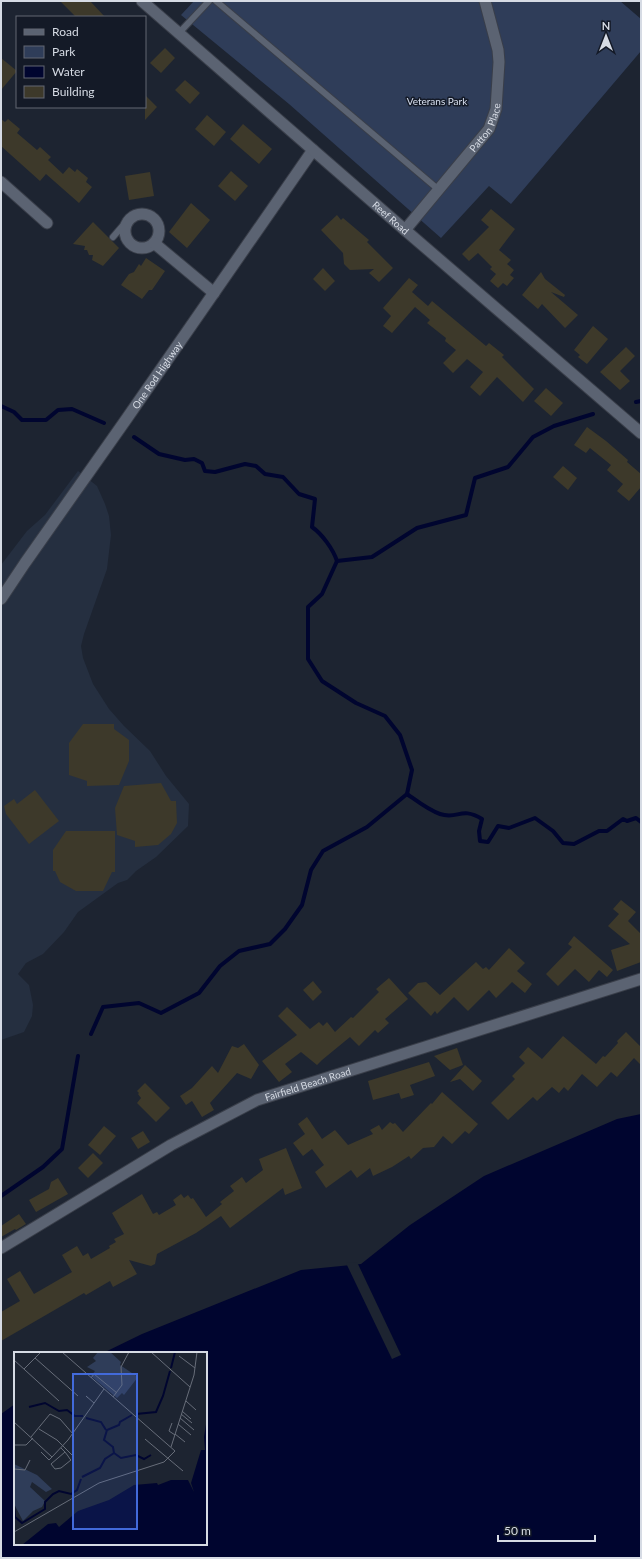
<svg xmlns="http://www.w3.org/2000/svg" width="642" height="1559" viewBox="0 0 642 1559" font-family="Lato,sans-serif">
<rect width="100%" height="100%" fill="#1d2431"/>
<polygon fill="#252f40" points="78,471 97,486 105,504 109,516 111,535 107,569 84,634 81,646 83,658 93,684 109,709 124,726 150,751 166,776 189,804 188,826 156,857 136,871 127,880 118,883 78,912 64,932 43,954 26,963 18,974 29,985 33,1005 32,1016 24,1032 1,1040 1,565 27,531 45,515"/>
<polygon fill="#2f3d59" points="194,1 620,1 641,19 641,51 511,204 489,186 441,238 289,104 181,15"/>
<polygon fill="#00052f" points="641,1114 641,1558 1,1558 1,1414 15,1404 15,1544 206,1544 206,1353 103,1353 142,1334 301,1270 361,1264 410,1225 484,1176 617,1119"/>
<polygon fill="#1d2431" points="357,1262 401,1355 392,1359 346,1263"/>
<g fill="none" stroke-linecap="round" stroke-linejoin="round">
<g stroke="#00052f" stroke-width="4">
<polyline points="636,402 641,401"/>
<polyline points="1,406 14,412 22,420 46,420 58,410 72,409 104,423"/>
<path d="M134,437L159,454L185,460L194,459L202,463L205,471L215,472L245,464L256,466L265,474L283,477L299,494L315,499L312,527C322,534 333,549 337,561"/>
<path d="M407,794C417,801 428,810 440,814C458,820 461,806 482,819L479,831L480,841L488,842L498,826L509,828L535,818L553,831L563,843L574,844L599,831H607L623,819L627,821L636,818L641,822"/>
<polyline points="91,1034 103,1007 139,1003 161,1013 199,993 220,966 239,951 270,944 285,929 302,905 311,870 323,851 367,827 407,794 412,770 400,735 385,716 356,703 322,681 308,659 308,607 322,594 337,561 372,557 417,528 466,515 475,478 508,467 533,437 554,426 593,414"/>
<polyline points="1,1196 43,1167 62,1149 78,1056"/>
</g>
</g>
<g fill="#3d392a">
<polygon points="60,1 90,1 105,17 76,17"/>
<polygon points="165,48 175,58 161,73 150,63"/>
<polygon points="1,58 17,71 1,90"/>
<polygon points="185,80 200,93 190,104 175,90"/>
<polygon points="145,95 157,107 145,120"/>
<polygon points="207,115 226,132 214,146 195,129"/>
<polygon points="1,119 5,122 8,119 20,129 17,133 37,150 40,147 51,157 48,160 63,174 69,167 75,172 77,169 88,178 86,182 92,187 79,203 46,174 40,181 1,146"/>
<polygon points="243,124 272,149 259,164 230,139"/>
<polygon points="231,171 248,186 235,201 218,186"/>
<polygon points="150,172 154,196 129,200 125,176"/>
<polygon points="191,203 210,220 187,248 169,232"/>
<polygon points="491,209 515,229 499,250 511,260 507,264 514,270 510,275 514,278 507,286 503,283 498,288 490,281 496,274 490,269 492,267 478,253 469,261 462,254 489,227 481,220"/>
<polygon points="337,215 341,220 343,218 369,240 367,242 393,268 379,282 369,273 374,269 350,270 344,264 343,253 321,230"/>
<polygon points="93,222 119,248 103,266 92,260 93,255 89,255 87,250 84,250 85,246 73,244"/>
<polygon points="146,258 165,271 152,290 149,290 142,299 121,285 129,274 134,272 139,264 141,266"/>
<polygon points="323,268 335,281 325,291 313,279"/>
<polygon points="541,272 545,279 565,295 564,297 551,292 578,315 565,328 542,304 538,309 522,295"/>
<polygon points="409,278 418,285 412,292 428,306 432,301 486,346 489,343 504,355 502,357 534,389 523,402 497,377 480,396 470,387 483,372 467,359 453,373 443,363 456,350 445,341 446,338 427,323 430,320 415,307 392,333 383,326 391,316 383,308"/>
<polygon points="593,326 608,339 587,364 578,357 580,355 574,350"/>
<polygon points="626,347 635,356 620,371 630,381 620,390 600,372"/>
<polygon points="546,388 563,403 551,416 534,401"/>
<polygon points="587,427 606,441 628,460 627,462 641,474 641,487 629,501 617,491 623,484 607,470 611,465 590,448 586,453 574,445"/>
<polygon points="563,466 577,478 568,490 553,477"/>
<polygon points="83,724 114,724 114,729 129,740 129,761 119,785 87,786 87,781 69,775 69,743"/>
<polygon points="161,783 171,801 176,801 177,823 171,834 158,845 135,847 135,841 117,835 115,808 124,786"/>
<polygon points="35,790 59,821 29,844 6,814 4,806 14,799 17,804"/>
<polygon points="66,831 115,831 115,872 112,872 103,891 76,891 60,882 55,871 53,871 53,850"/>
<polygon points="621,900 636,912 628,921 641,934 641,962 617,971 611,950 630,944 608,926 619,914 613,909"/>
<polygon points="574,936 613,970 607,977 599,970 589,982 575,969 558,986 546,974 572,947 568,944"/>
<polygon points="509,948 525,963 517,971 532,984 525,993 512,982 496,998 489,990 468,1011 454,997 437,1014 435,1011 431,1016 408,993 418,983 426,982 440,995 476,962 483,969 486,967 489,970"/>
<polygon points="389,978 408,999 385,1019 389,1023 378,1033 375,1030 359,1046 350,1037 322,1060 317,1065 301,1052 285,1064 292,1072 279,1082 262,1061 297,1035 278,1016 287,1007 310,1029 319,1022 323,1026 327,1022 335,1032 351,1017 353,1018 379,992 376,989"/>
<polygon points="313,981 322,992 313,1001 303,990"/>
<polygon points="626,1032 641,1047 641,1065 634,1058 617,1077 611,1072 597,1087 582,1074 568,1091 564,1087 559,1093 552,1087 537,1101 533,1097 508,1120 491,1103 515,1079 512,1076 525,1063 519,1057 528,1047 542,1059 563,1036 596,1064 603,1056 605,1057 618,1043 617,1041"/>
<polygon points="244,1044 259,1065 251,1079 237,1073 210,1103 214,1110 202,1117 192,1101 186,1105 180,1096 192,1088 212,1066 218,1073 232,1046 238,1048"/>
<polygon points="457,1048 463,1065 450,1070 434,1056"/>
<polygon points="429,1062 435,1076 410,1085 414,1095 401,1099 399,1093 373,1100 368,1081"/>
<polygon points="465,1065 482,1081 473,1091 460,1079 450,1082"/>
<polygon points="145,1083 170,1108 156,1122 137,1103 141,1098 138,1094 139,1093 137,1091"/>
<polygon points="442,1092 478,1124 469,1134 465,1131 452,1144 443,1136 434,1147 423,1148 411,1159 409,1156 392,1167 373,1176 370,1168 357,1178 351,1170 326,1188 315,1172 324,1165 312,1149 303,1156 293,1143 305,1134 298,1124 307,1117 322,1139 335,1130 348,1145 373,1134 370,1130 379,1125 382,1130 390,1122 393,1124 395,1123 403,1132 431,1103 432,1104"/>
<polygon points="104,1126 116,1136 100,1155 88,1145"/>
<polygon points="143,1131 150,1142 138,1149 131,1138"/>
<polygon points="286,1148 302,1188 285,1195 283,1188 230,1228 221,1216 196,1233 157,1254 155,1264 151,1266 129,1260 137,1274 113,1287 110,1281 86,1295 84,1293 1,1341 1,1312 20,1301 7,1279 20,1271 34,1294 72,1272 62,1255 77,1246 83,1256 88,1253 91,1259 110,1248 109,1246 116,1242 114,1239 124,1234 112,1213 142,1194 153,1214 157,1212 159,1215 176,1205 173,1200 181,1194 184,1198 188,1195 191,1199 193,1198 206,1217 222,1204 220,1202 234,1191 230,1186 242,1177 246,1183 263,1170 259,1159"/>
<polygon points="93,1153 103,1163 88,1178 78,1168"/>
<polygon points="58,1178 68,1194 36,1212 29,1200 49,1189 51,1182"/>
<polygon points="19,1214 26,1224 16,1230 15,1229 1,1237 1,1226"/>
</g>
<g fill="none" stroke-linecap="round" stroke-linejoin="round">
<defs>
<g id="service">
<polyline points="216,1 439,190"/>
<polyline points="179,33 209,1"/>
<polyline points="113,237 126,222"/>
</g>
<g id="minor">
<polyline points="1,182 47,223"/>
<circle cx="142" cy="231" r="17"/>
<path id="s1" d="M405,230L489,129L496,109L499,62L498,50L485,1"/>
<polyline points="154,243 214,293"/>
<path id="s2" d="M1,599L25,563L125,421L313,150"/>
<path id="s3" d="M1,1248L171,1145L257,1100L641,979"/>
</g>
<g id="tertiary">
<path id="s4" d="M142,1L405,230L641,433"/>
</g>
</defs>
<use href="#service" stroke="#393e49" stroke-width="8"/>
<use href="#minor" stroke="#393e49" stroke-width="13"/>
<use href="#tertiary" stroke="#393e49" stroke-width="13"/>
<use href="#service" stroke="#5b6372" stroke-width="6"/>
<use href="#minor" stroke="#5b6372" stroke-width="11"/>
<use href="#tertiary" stroke="#5b6372" stroke-width="11"/>
</g>
<g text-anchor="middle" stroke-width="3" stroke-linejoin="round" paint-order="stroke">
<g font-size="10" fill="#d8e0f0" stroke="#141a27">
<text x="437" y="105">Veterans Park</text>
</g>
<g font-size="10" fill="#d6dbe4" stroke="#141a27">
<text dy="4" stroke="none"><textPath href="#s1" startOffset="131">Patton Place</textPath></text>
<text dy="4" stroke="none"><textPath href="#s4" startOffset="330">Reef Road</textPath></text>
<text dy="4" stroke="none"><textPath href="#s2" startOffset="273">One Rod Highway</textPath></text>
<text dy="4" stroke="none"><textPath href="#s3" startOffset="349">Fairfield Beach Road</textPath></text>
</g>
</g>
<g transform="translate(14 1352)">
<rect width="193" height="193" fill="#1d2431"/>
<path d="M84,0H96L107,10L106,13L124,25L110,43L108,41L103,46L77,24L81,19L73,15L82,9L79,6ZM0,112L23,123L38,137L32,140L18,130L16,135L31,149L28,155L19,159L9,169L0,152Z" fill="#2f3d59"/>
<path d="M193,66V193H8L34,172L42,171L45,175L64,159L95,148L120,133L143,131L144,133L157,128H174L180,140L177,131L187,98H191L190,85Z" fill="#00052f"/>
<path fill="none" stroke="#00052f" stroke-width="2" d="M157,16L161,0M15,55L31,51L45,59L53,58L61,64H69M122,62L142,60L149,44L156,19M72,66L87,70L92,78M100,101L107,106L122,103L130,107L137,103M68,125L86,116L91,107L100,101L99,95L90,88L93,78L105,73L106,70L118,63M0,153L1,165L8,171L31,157V150L39,142L45,139L57,142L63,138L67,127"/>
<path fill="none" stroke="#676d79" stroke-width="1" d="M137,0L176,35M165,4L181,16M21,6L64,44M0,8L45,49M10,17L27,0M77,26L80,22L103,41M99,45L108,33L107,15L115,0M74,46L72,44L80,51M172,49L182,58M168,59L177,67M167,62L178,71M166,66L180,78M0,70L38,105L54,88L90,37M158,71L155,79L161,83M164,72L177,83M25,77L43,88L59,104M161,82L171,90M17,85L36,62L46,67L59,82M131,87L169,119M1,93H12L19,86M157,95L180,23L183,0M47,96L51,100L54,104L56,107L57,108L47,116L41,117L37,112L51,100M27,100L35,108L38,105M0,117L11,118L16,108M0,180L85,131L150,110L161,99L48,0"/>
<path fill="#426ada" fill-opacity="0.15" stroke="#426ada" stroke-width="2" d="M59,22H123V177H59Z"/>
<rect width="193" height="193" fill="none" stroke="#d6dbe4" stroke-width="2"/>
</g>
<rect width="642" height="1559" fill="none" stroke="#d6dbe4" stroke-width="4"/>
<rect x="16" y="16" width="130" height="92" fill="#141a27" stroke="#626773"/>
<rect x="24" y="29" width="20" height="6" fill="#5b6372" stroke="#626773"/>
<text x="52" y="36" font-size="12" fill="#d6dbe4">Road</text>
<rect x="24" y="46" width="20" height="12" fill="#2f3d59" stroke="#626773"/>
<text x="52" y="56" font-size="12" fill="#d6dbe4">Park</text>
<rect x="24" y="66" width="20" height="12" fill="#00052f" stroke="#626773"/>
<text x="52" y="76" font-size="12" fill="#d6dbe4">Water</text>
<rect x="24" y="86" width="20" height="12" fill="#3d392a" stroke="#626773"/>
<text x="52" y="96" font-size="12" fill="#d6dbe4">Building</text>
<g transform="translate(606 36)" stroke="#141a27" stroke-width="3" paint-order="stroke">
<path d="M0-3L7 15L0 10L-7 15Z" fill="#d6dbe4"/>
<text y="-6" font-size="11" font-weight="bold" text-anchor="middle" fill="#d6dbe4">N</text>
</g>
<path d="M498 1535v6h97v-6" fill="none" stroke="#d6dbe4" stroke-width="2"/>
<text x="504" y="1535" font-size="12" fill="#d6dbe4" stroke="#141a27" stroke-width="3" paint-order="stroke">50 m</text>
</svg>
